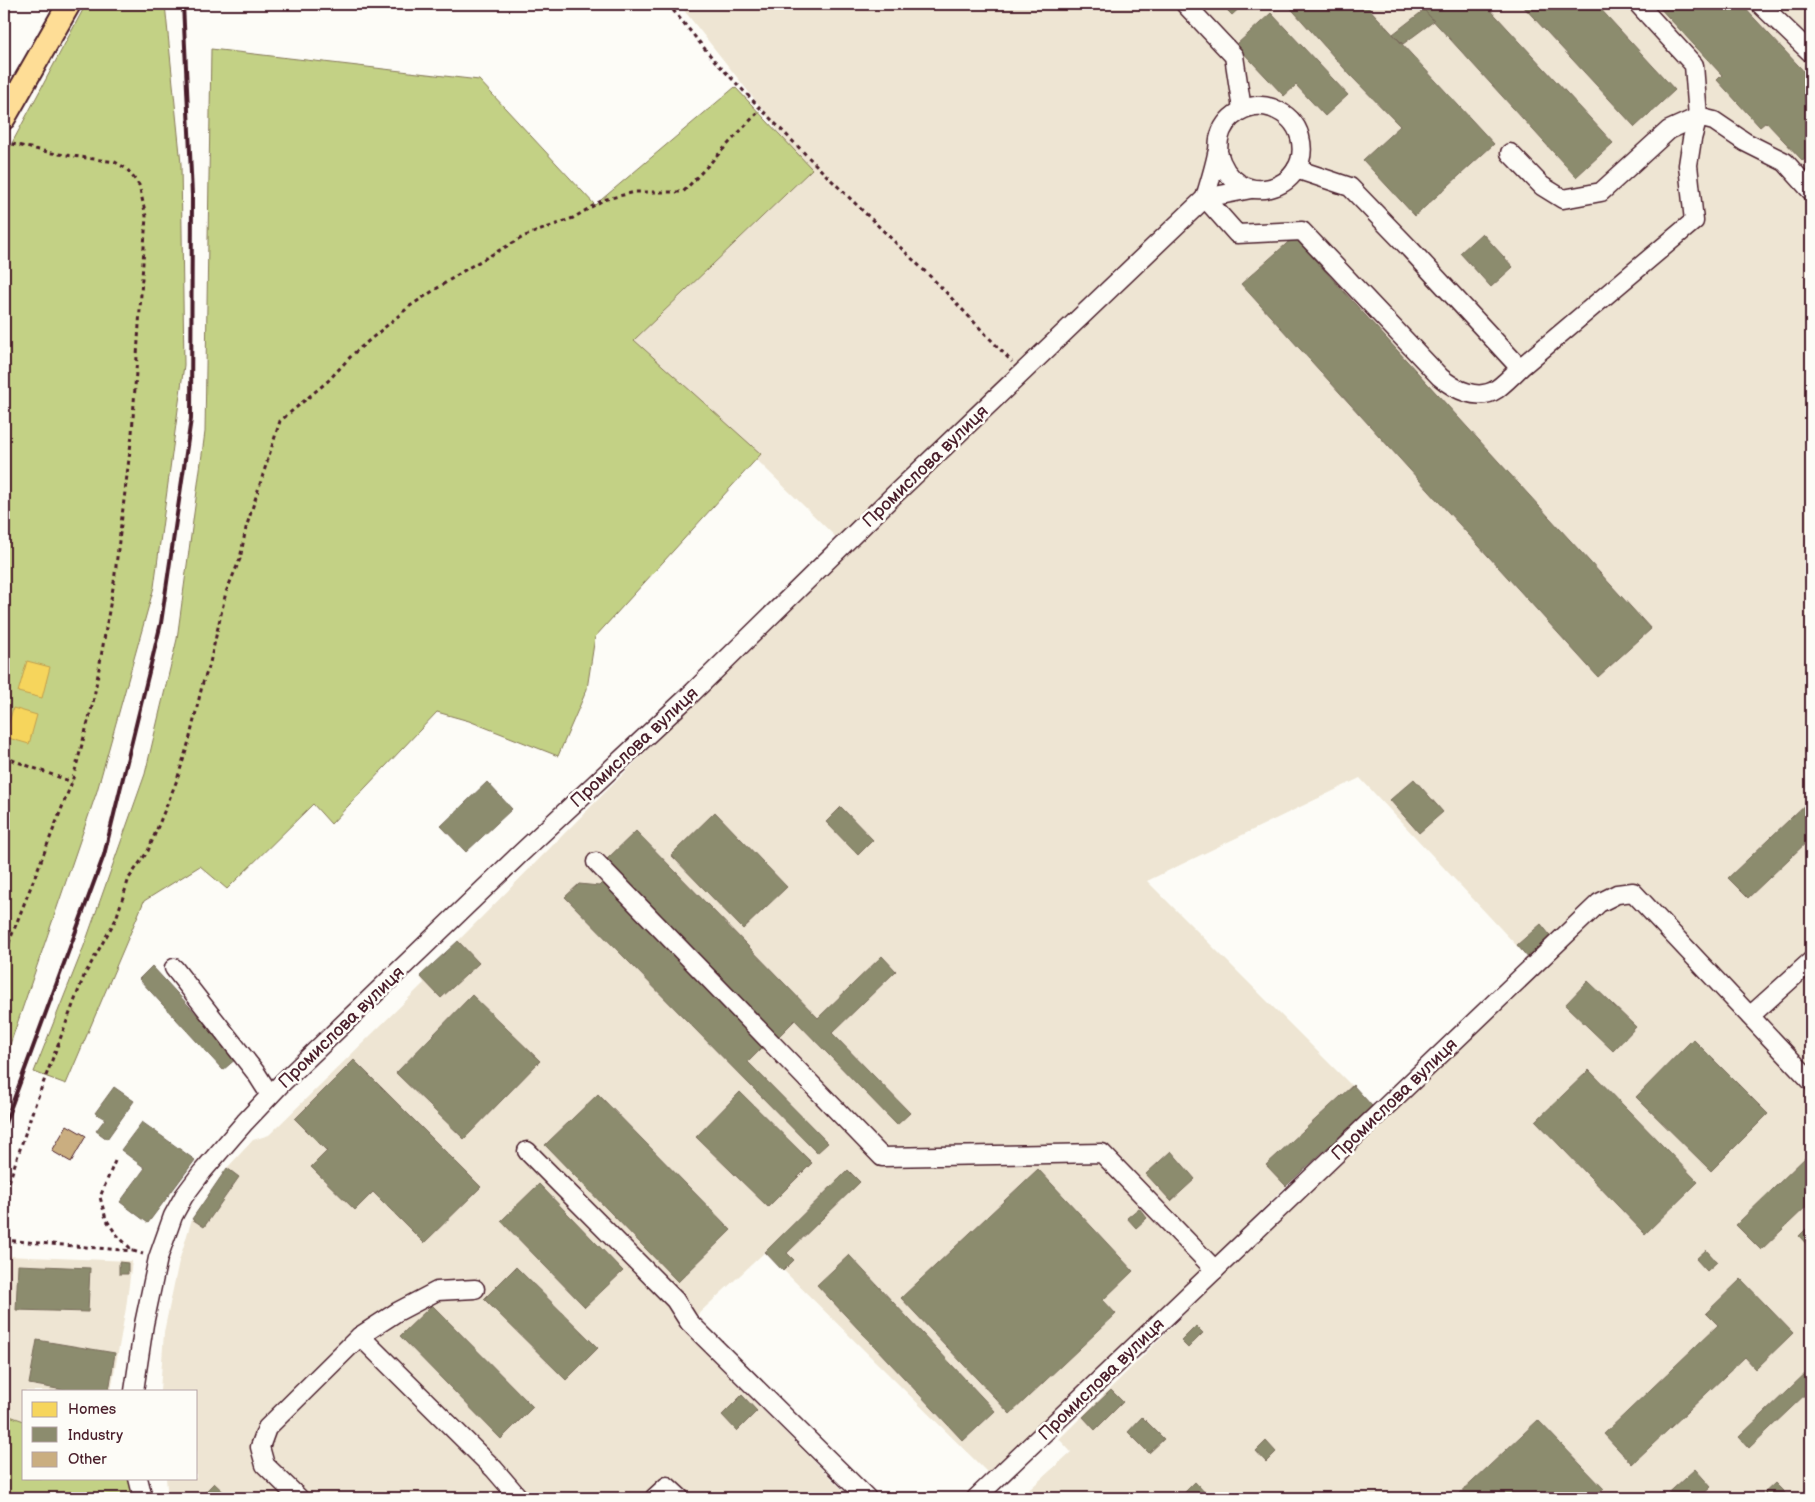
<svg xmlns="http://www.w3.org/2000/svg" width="1815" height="1502" viewBox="0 0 1815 1502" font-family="'Balsamiq Sans',sans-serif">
<rect width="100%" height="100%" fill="#fdfcf7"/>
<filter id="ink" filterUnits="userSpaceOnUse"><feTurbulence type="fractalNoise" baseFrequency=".02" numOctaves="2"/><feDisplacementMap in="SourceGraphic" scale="10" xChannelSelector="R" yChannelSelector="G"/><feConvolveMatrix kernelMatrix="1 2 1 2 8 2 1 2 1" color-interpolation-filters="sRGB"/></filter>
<g filter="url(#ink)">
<g fill="#eee5d3">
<polygon points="679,4 1811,4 1811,1498 1020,1498 1071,1452 1059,1439 1142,1357 1530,960 1360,778 1147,881 1372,1106 1286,1186 991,1476 765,1252 682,1329 851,1498 171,1498 167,1488 166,1478 196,1478 196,1391 160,1391 164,1332 179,1261 192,1219 227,1168 253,1140 269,1135 424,983 420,976 458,941 847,548 634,340 812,169 785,141 763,110"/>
<polygon points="4,1256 132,1261 126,1308 111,1391 24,1391 24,1421 4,1414"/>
</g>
<g fill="#c3d185" stroke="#867858">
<polygon points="86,4 165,4 181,164 184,365 154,587 97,791 4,1062 4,158"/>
<polygon points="211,49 479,80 595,205 735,87 812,169 634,340 761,454 595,637 587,689 558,756 469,721 437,712 331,824 313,804 227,889 200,866 144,901 66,1084 34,1072 84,946 145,774 177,639 205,432"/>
<polygon points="4,1414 24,1421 24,1478 128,1478 136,1498 4,1498"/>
</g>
<g fill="#f6d55c" stroke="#c29e4d">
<polygon points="27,661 50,667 42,698 18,692"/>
<polygon points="13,708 37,715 29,744 5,737"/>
</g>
<g fill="#8c8c6e" stroke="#786b5a">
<polygon points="1221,4 1244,4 1232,15"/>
<polygon points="1287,4 1365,4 1494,144 1415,216 1363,160 1400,126 1351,76"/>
<polygon points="1418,4 1485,4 1613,143 1576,177"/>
<polygon points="1521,4 1596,4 1675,90 1635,127"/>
<polygon points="1656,4 1741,4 1811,79 1811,153 1803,161 1766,122 1760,127 1717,80 1722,75"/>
<polygon points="1424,10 1434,21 1403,44 1393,34"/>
<polygon points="1271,13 1348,95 1325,116 1296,85 1284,96 1236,45"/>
<polygon points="1482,233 1513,267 1491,287 1460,253"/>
<polygon points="1294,237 1651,629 1598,677 1241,284"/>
<polygon points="1414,779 1443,812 1419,833 1390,800"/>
<polygon points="487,782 512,809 466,852 441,826"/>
<polygon points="1811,799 1811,838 1748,898 1728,878"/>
<polygon points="841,807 873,840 858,855 826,822"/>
<polygon points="715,812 787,887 743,929 671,855"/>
<polygon points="636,831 818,1018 882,956 896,971 832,1033 910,1113 897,1125 795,1020 778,1037 606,860"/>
<polygon points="603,882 764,1046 748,1062 828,1143 817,1153 565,897 579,884 599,886"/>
<polygon points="1541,924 1553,939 1530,960 1517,945"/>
<polygon points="458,941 479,963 441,998 420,976"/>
<polygon points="152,966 237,1058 223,1070 139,979"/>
<polygon points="1588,981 1636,1027 1613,1051 1565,1005"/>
<polygon points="472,995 540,1061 464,1139 396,1073"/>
<polygon points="1693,1039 1768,1114 1711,1171 1636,1097"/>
<polygon points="354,1060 481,1187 424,1243 373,1192 355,1210 311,1167 327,1151 295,1119"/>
<polygon points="1589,1070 1698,1182 1645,1234 1536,1121"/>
<polygon points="1353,1085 1372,1106 1286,1186 1266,1165"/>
<polygon points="114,1087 134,1101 107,1139 96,1131 105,1119 95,1113"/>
<polygon points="740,1092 812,1163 768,1207 696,1137"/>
<polygon points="598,1094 731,1230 678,1282 545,1145"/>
<polygon points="142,1122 195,1160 148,1223 120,1202 145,1168 121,1150"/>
<polygon points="1171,1151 1195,1179 1171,1201 1146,1174"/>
<polygon points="1811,1152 1811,1202 1761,1250 1736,1225"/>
<polygon points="227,1168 239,1177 204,1227 192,1219"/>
<polygon points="1038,1169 1133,1271 1103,1300 1116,1314 1010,1414 901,1298"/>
<polygon points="848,1170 860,1182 787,1253 794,1260 783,1271 765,1252"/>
<polygon points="539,1184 623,1271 585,1307 501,1221"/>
<polygon points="1139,1208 1147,1218 1136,1228 1127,1218"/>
<polygon points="1811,1224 1811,1249 1799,1236"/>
<polygon points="1706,1250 1717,1262 1707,1271 1696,1259"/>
<polygon points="849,1255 995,1411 963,1441 817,1285"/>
<polygon points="119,1262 128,1263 128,1274 119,1274"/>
<polygon points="18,1265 90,1268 88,1312 16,1310"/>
<polygon points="516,1267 598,1348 566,1380 484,1299"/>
<polygon points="1741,1279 1793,1333 1756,1369 1745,1357 1632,1464 1604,1434 1718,1325 1706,1313"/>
<polygon points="432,1305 533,1407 501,1439 400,1336"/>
<polygon points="1196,1326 1203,1333 1188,1348 1181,1341"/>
<polygon points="37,1340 115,1353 109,1391 69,1391 29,1384"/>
<polygon points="1811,1368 1811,1389 1749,1448 1739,1437"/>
<polygon points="1111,1390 1123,1402 1095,1430 1083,1417"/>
<polygon points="742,1395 757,1411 737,1431 722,1415"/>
<polygon points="1142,1417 1164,1439 1149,1453 1128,1432"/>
<polygon points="1538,1420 1604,1489 1594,1498 1455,1498"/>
<polygon points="1266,1441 1276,1452 1266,1462 1256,1451"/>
<polygon points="1695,1469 1711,1487 1699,1498 1663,1498"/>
<polygon points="1195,1482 1210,1498 1189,1498 1184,1493"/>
<polygon points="214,1483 230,1498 199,1498"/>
<polygon points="1775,1483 1790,1498 1759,1498"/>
</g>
<polygon fill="#caae80" stroke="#4a1f2b" points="67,1125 86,1136 71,1162 52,1151"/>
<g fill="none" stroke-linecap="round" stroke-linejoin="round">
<defs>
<g id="minor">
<polyline points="1185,4 1234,56 1242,109"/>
<polyline points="1760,4 1811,53"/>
<polyline points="1510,153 1542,186 1563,199 1601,192 1669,130 1698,117 1714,121 1745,142 1785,162 1811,191"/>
<polyline points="1296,169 1350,187 1410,249 1520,368 1694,221 1688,165 1692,139 1698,117 1694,65 1638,4"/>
<path d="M1205,198L1237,234L1302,231L1440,377C1454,389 1478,402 1497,389C1505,383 1513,375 1520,368"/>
<path d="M1205,198C1209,184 1214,169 1217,154C1219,149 1218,144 1219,139C1224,116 1249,100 1272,108C1285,113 1296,122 1300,137C1314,190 1234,215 1218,152"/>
<polyline points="596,862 882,1157 1102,1153 1215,1270"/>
<polyline points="174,968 256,1073 270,1095"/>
<polyline points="1750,1016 1811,961"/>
<polyline points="527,1151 675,1300 689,1322 867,1498"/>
<polyline points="360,1336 397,1312 437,1291 475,1289"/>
<polyline points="134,1391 144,1324 158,1258 173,1216 184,1196 202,1172 245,1122 280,1085 519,855 689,696 894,495 1205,198 1251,189"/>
<polyline points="138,1478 143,1498"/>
<polyline points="299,1498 265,1465 260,1447 267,1428 360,1336 494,1469 519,1498"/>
<polyline points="654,1498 667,1486 680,1498"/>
<polyline points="976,1498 1599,903 1617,894 1633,892 1811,1081"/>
</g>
<polyline id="major" points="4,118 69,4"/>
</defs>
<use href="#minor" stroke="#4a1f2b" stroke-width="21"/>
<use href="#major" stroke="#4a1f2b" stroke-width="26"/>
<g stroke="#4a1f2b" stroke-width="3" stroke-dasharray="4 4" stroke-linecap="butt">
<polyline points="668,4 714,60 761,109 824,173 940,286 1012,362"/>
<polyline points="4,142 52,153 115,162 127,169 139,185 146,216 132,434 114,582 93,703 72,782 4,955"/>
<polyline points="4,757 72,782"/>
<polyline points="115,1161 100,1197 106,1219 116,1234 133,1251 143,1254"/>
<polyline points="4,1197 33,1110 84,976 116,919 129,878 148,851 177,780 189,741 203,682 209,667 226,592 240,559 246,528 280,421 328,381 353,354 410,306 468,268 525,236 573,218 603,200 635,192 683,192 761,109"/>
<polyline points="4,1240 133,1251"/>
</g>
<use href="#minor" stroke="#fdfcf7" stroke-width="18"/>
<use href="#major" stroke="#fedd96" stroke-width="22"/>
<polyline stroke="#4a1f2b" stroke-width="4" points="4,1126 104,855 161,623 191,419 192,195 183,4"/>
</g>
</g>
<g text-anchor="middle" stroke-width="5" stroke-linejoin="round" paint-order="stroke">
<g font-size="18" fill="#4a1f2b" stroke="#fdfcf7">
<text transform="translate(925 466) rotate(-44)" y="6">Промислова вулиця</text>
<text transform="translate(634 747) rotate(-43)" y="6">Промислова вулиця</text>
<text transform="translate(341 1027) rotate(-44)" y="6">Промислова вулиця</text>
<text transform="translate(1394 1099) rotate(-44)" y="6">Промислова вулиця</text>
<text transform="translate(1101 1379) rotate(-44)" y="6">Промислова вулиця</text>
</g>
</g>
<rect width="1815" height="1502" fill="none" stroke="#fdfcf7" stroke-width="20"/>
<rect x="10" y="10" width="1795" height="1482" fill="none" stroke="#4a1f2b" stroke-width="2" filter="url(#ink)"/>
<rect x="22" y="1390" width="175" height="90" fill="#fdfcf7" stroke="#b5a4a5"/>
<rect x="32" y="1402" width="25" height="15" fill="#f6d55c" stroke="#b5a4a5"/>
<text x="68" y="1414" font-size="15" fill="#4a1f2b">Homes</text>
<rect x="32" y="1427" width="25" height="15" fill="#8c8c6e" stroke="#b5a4a5"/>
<text x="68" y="1440" font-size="15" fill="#4a1f2b">Industry</text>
<rect x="32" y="1452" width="25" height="15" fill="#caae80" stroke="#b5a4a5"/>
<text x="68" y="1464" font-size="15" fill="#4a1f2b">Other</text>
</svg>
